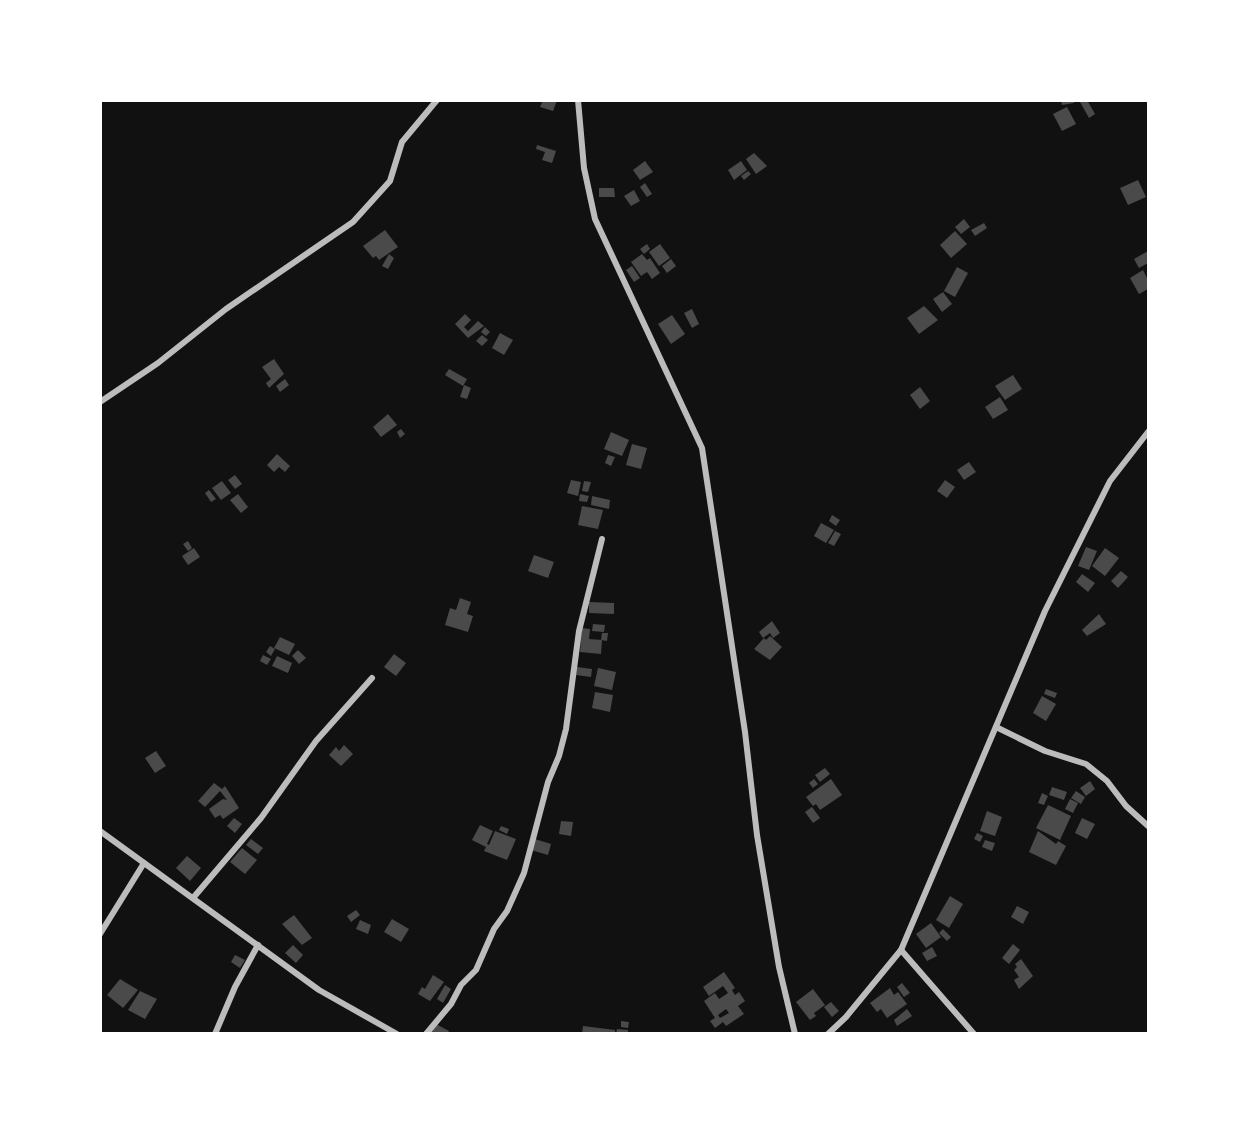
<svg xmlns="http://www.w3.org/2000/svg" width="1249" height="1134" viewBox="0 0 1249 1134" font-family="'Archivo Narrow',sans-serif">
<rect width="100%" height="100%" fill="#111"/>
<g fill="#4a4a4a" fill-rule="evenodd">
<polygon points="543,100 557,100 553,111 540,107"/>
<polygon points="1061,100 1074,100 1074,103 1062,105"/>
<polygon points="1087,100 1095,114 1089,118 1080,102"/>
<polygon points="1067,107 1076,124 1062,131 1053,114"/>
<polygon points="537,145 556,151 552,163 542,160 545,152 536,149"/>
<polygon points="754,153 767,166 756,174 746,159"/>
<polygon points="645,161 653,172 640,180 633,170"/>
<polygon points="741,161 747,170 734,180 728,170"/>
<polygon points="748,171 751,174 744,180 741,176"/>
<polygon points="1138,180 1146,197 1128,205 1120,188"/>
<polygon points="645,183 652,194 647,197 640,187"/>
<polygon points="599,188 614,188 615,197 599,197"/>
<polygon points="634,190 640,201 631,206 624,196"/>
<polygon points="964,219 970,227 961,234 955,227"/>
<polygon points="984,223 987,228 975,236 971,230"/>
<polygon points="385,230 398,247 379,260 376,256 373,258 363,246"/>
<polygon points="955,231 967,244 951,258 940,245"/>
<polygon points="647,244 650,249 644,254 640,249"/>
<polygon points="660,244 670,258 659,266 649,252"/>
<polygon points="1148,251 1148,263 1139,268 1134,259"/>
<polygon points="389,254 394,258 388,269 382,266"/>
<polygon points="642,254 647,260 650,258 660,273 652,279 647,272 641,276 631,262"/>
<polygon points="671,259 676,266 667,273 662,266"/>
<polygon points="632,266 640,278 634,282 626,270"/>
<polygon points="957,267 968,273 955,297 944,291"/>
<polygon points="1143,270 1148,280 1148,289 1139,294 1130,278"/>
<polygon points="943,292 952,304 942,312 933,299"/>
<polygon points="924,306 938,320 919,334 907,318"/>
<polygon points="692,309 699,324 692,328 684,313"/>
<polygon points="465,314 471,320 464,327 468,331 478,321 484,326 468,338 455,324"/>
<polygon points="672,315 685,334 671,344 658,324"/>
<polygon points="485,327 490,332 486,336 481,332"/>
<polygon points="500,333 513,340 504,355 492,348"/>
<polygon points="482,335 488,340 482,346 476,341"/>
<polygon points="274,359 284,374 269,388 266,383 271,379 262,367"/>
<polygon points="449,369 467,379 463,386 445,375"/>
<polygon points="1013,375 1022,389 1005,400 995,386"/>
<polygon points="285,379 289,385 280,392 276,386"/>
<polygon points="464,385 471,388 467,399 460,397"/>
<polygon points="920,387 930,401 920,409 910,395"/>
<polygon points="1000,397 1008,410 993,419 985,407"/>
<polygon points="388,414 397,425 381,437 373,427"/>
<polygon points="401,429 405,434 400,438 397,432"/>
<polygon points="611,432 629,440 622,456 604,449"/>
<polygon points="632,444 647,448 641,469 626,465"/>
<polygon points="277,454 290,466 285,472 279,467 274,472 267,465"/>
<polygon points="608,455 615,457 611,466 605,463"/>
<polygon points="969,462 976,472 964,480 957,470"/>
<polygon points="235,475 242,484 235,489 228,480"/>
<polygon points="571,480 581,482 578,496 567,493"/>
<polygon points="945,480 955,487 947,498 937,491"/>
<polygon points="222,481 231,493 221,500 212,488"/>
<polygon points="584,481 591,482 588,492 582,491"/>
<polygon points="209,490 216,499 211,502 205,493"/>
<polygon points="238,494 248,507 241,513 230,500"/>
<polygon points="580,494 589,496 587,502 579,501"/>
<polygon points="592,496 610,500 609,509 591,505"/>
<polygon points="582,506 603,510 598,529 578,525"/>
<polygon points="832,515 840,520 836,526 829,521"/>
<polygon points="821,523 834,530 826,543 814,536"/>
<polygon points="835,531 841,534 834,546 828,543"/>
<polygon points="188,541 192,548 188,551 183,544"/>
<polygon points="1086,547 1097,551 1089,570 1078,566"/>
<polygon points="194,548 200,557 188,565 182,556"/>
<polygon points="1105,548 1119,558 1105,576 1092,566"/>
<polygon points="534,555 554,562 548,578 528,571"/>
<polygon points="1121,571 1128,577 1118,588 1111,581"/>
<polygon points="1082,574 1095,583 1088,592 1076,582"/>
<polygon points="460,598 471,602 467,614 473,616 468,632 445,625 450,608 456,610"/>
<polygon points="589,602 614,603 614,614 589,613"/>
<polygon points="1099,614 1106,624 1087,636 1082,630"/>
<polygon points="772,621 780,633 773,638 770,633 763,638 759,632"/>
<polygon points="593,624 605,625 604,632 592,631"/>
<polygon points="582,628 590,629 589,639 602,640 601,654 580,652"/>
<polygon points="602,633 608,633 607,641 601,640"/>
<polygon points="770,636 782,647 770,660 754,649 764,638 766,640"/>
<polygon points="280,637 295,644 289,655 274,648"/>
<polygon points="270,646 275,649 271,656 266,652"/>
<polygon points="298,650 306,658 299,664 292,656"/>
<polygon points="394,654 406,663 396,676 384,667"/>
<polygon points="263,655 271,659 267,665 260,661"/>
<polygon points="277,656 292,663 288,673 272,666"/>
<polygon points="577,667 592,669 591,677 576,675"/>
<polygon points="598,668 616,672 612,690 594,686"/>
<polygon points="1046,689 1057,693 1055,698 1044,694"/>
<polygon points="595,692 613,695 610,712 592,708"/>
<polygon points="1042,696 1056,704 1046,721 1033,713"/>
<polygon points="344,745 353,754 341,766 329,755 336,747 339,751"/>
<polygon points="156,751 166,766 155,773 145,758"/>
<polygon points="825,768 830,774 820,782 815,775"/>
<polygon points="814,779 818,784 813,788 809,783"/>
<polygon points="831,779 842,795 820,810 816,804 813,806 806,797"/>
<polygon points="1090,781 1095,789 1086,796 1080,788"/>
<polygon points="214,783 222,789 225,786 239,808 223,819 220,815 215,818 209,809 223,799 227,800 220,791 205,807 198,801"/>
<polygon points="1052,787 1067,792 1064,800 1049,795"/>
<polygon points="1076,791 1085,797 1081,804 1071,798"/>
<polygon points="1042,793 1048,796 1044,805 1038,803"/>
<polygon points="1070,799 1078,803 1073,813 1065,809"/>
<polygon points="1048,805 1071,816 1060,840 1036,828"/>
<polygon points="812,807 820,818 813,823 805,812"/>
<polygon points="987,811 1002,817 995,836 980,831"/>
<polygon points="234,818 242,824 235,833 227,826"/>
<polygon points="1082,818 1095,824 1087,839 1075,833"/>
<polygon points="561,821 573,822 571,836 559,834"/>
<polygon points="480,825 493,831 487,844 489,845 495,831 516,839 507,860 484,851 486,847 472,840"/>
<polygon points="501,826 509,829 507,834 499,830"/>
<polygon points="1038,831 1056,844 1058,841 1066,846 1056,865 1029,852"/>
<polygon points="977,833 983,836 980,842 974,839"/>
<polygon points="251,839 263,848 258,854 246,845"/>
<polygon points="535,839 551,844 548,855 531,850"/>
<polygon points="985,840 995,843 992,851 982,847"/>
<polygon points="242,848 257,860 245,874 230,862"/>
<polygon points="187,856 201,868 190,881 176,868"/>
<polygon points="950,896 963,904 949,928 936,920"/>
<polygon points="1017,906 1029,912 1023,924 1011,917"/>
<polygon points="356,910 360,915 351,922 347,916"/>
<polygon points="294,915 312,938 302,945 282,924"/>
<polygon points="392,919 409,929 401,942 384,932"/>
<polygon points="360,920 371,925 368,934 356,929"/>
<polygon points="931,923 941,937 926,948 916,934"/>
<polygon points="943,929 951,937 947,941 939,933"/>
<polygon points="1013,944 1020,950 1009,964 1002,958"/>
<polygon points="293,945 303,955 296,963 285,953"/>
<polygon points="932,947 937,956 927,961 922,953"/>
<polygon points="235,955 245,960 240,968 231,962"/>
<polygon points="1021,959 1033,976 1019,989 1014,980 1019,977 1014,970 1017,967 1015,964"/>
<path d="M724,972L735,988L732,990L735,995L739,992L745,1001L738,1006L744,1014L726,1026L723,1022L715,1028L710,1021L715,1018L704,1001L715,993L719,999L728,993L723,986L709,996L703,987ZM726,1009L729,1013L720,1018L718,1015Z"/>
<polygon points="433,975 444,982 430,1001 418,994 422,987 425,989"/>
<polygon points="120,979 138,990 123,1008 107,995"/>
<polygon points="902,983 910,993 904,997 897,987"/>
<polygon points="445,985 451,989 443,1003 437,999"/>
<polygon points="890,988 894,995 898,992 907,1004 887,1018 881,1009 877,1012 870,1003"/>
<polygon points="813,989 825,1005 814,1013 816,1016 810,1020 796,1002"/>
<polygon points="140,991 157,999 145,1019 128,1010"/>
<polygon points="831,1002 839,1011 832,1017 824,1007"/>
<polygon points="907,1009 912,1016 897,1026 894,1020"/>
<polygon points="621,1021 629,1022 628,1028 621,1027"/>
<polygon points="436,1024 449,1031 447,1034 431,1034"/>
<polygon points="583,1026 615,1030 615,1034 582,1034"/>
<polygon points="617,1029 628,1030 628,1034 616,1034"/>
</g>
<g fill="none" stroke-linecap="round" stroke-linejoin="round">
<g stroke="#bcbcbc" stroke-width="6">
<polyline points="578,100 584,168 595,219 702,448 745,732 757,835 779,967 795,1034"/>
<polyline points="100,402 158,363 226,309 353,222 390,181 402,142 437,100"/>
<polyline points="996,727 1045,751 1086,764 1107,781 1126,806 1148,826"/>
<polyline points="100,831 319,990 397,1034"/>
<polyline points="193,898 261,818 316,741 372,678"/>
<polyline points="100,934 144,863"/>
<polyline points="901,950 974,1034"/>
<polyline points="215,1034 235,987 258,945"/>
<polyline points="426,1034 451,1004 461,985 476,970 494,929 507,911 524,873 548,782 559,756 566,729 579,631 602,539"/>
<polyline points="828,1034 846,1017 901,950 1045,611 1110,481 1148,432"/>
</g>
</g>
<rect width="1249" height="1134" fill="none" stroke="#ffffff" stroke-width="204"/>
</svg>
